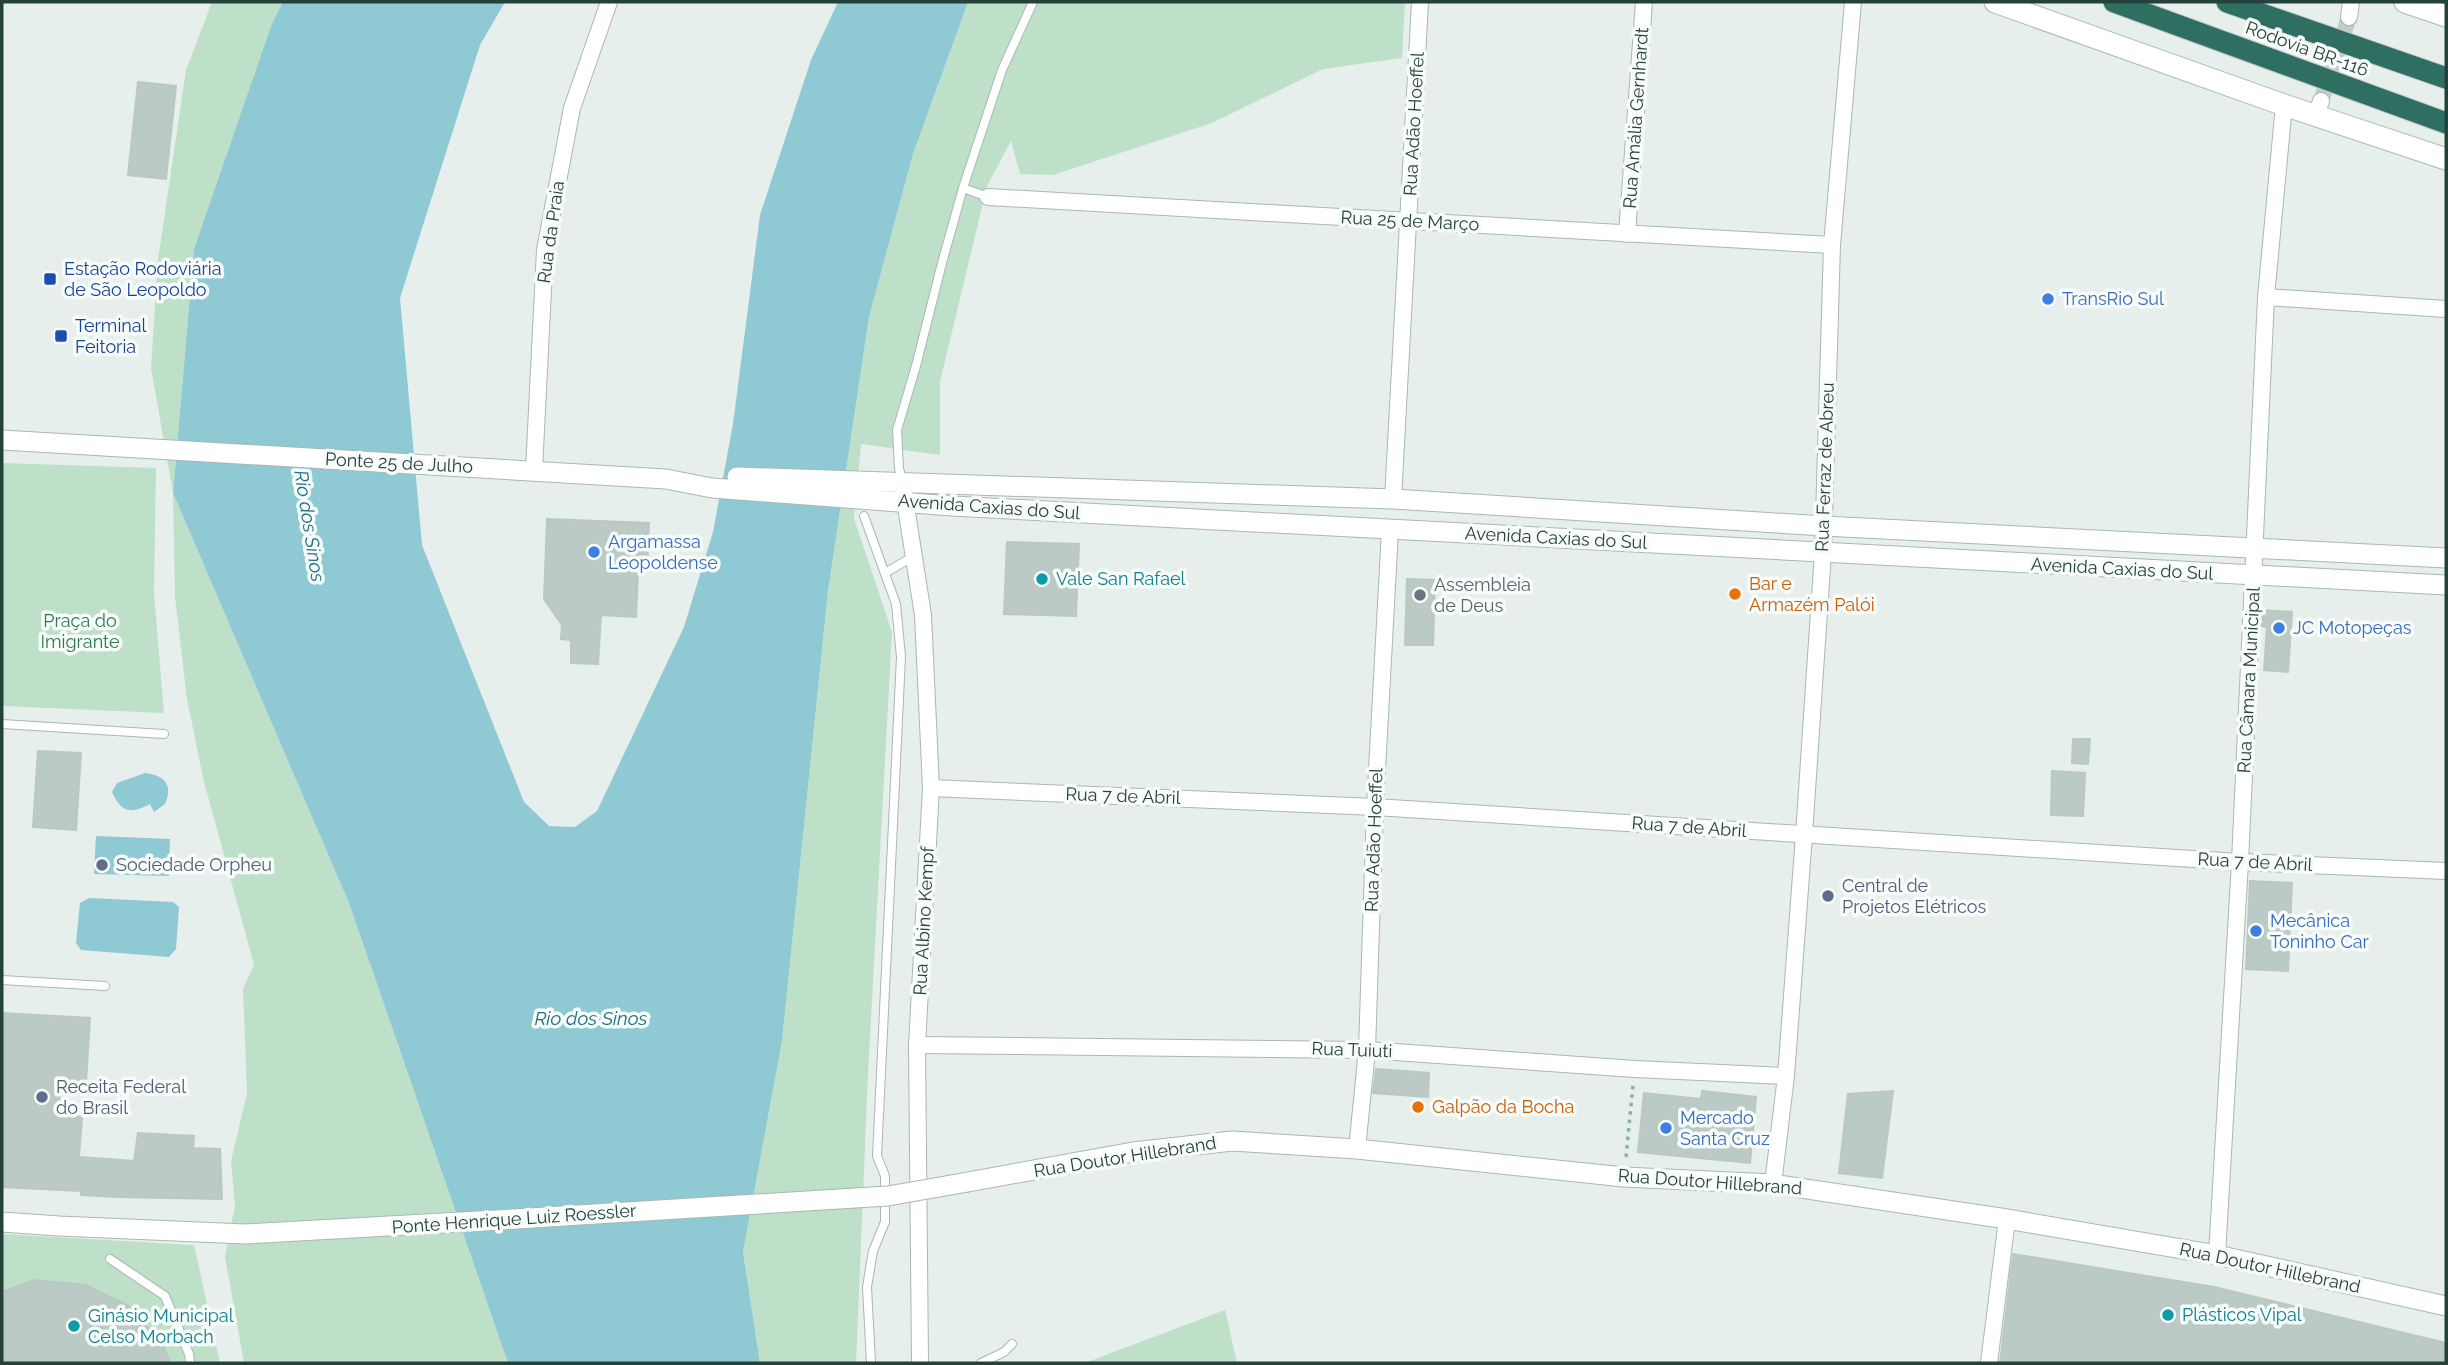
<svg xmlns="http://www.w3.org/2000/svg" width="2448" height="1365" viewBox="0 0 2448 1365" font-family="Raleway,sans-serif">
<rect width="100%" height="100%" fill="#e6efeb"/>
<g fill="#bfe0c8">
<polygon points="212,2 283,2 272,23 194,249 173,493 349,903 508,1363 244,1363 225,1257 235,1205 231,1161 247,1093 243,989 254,965 203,778 187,699 175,597 173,493 151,368 158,260 186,70"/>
<polygon points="968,2 1405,2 1402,58 1323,69 1212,123 1053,175 1020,174 1011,141 987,186 940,382 940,455 861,444 854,519 892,632 868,1074 856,1363 760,1363 743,1252 782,1041 828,591 869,317 913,154"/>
<polygon points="2,463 156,468 154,593 164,713 2,706"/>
<polygon points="2,1234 194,1245 220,1363 2,1363"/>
<polygon points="1225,1310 1237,1363 1085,1363"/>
</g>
<g fill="#8ec9d4">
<polygon points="283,2 505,2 480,45 400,298 422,545 524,802 549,826 575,827 597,811 684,627 713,532 733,424 760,215 811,60 838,2 968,2 913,154 869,317 828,591 782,1041 743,1252 760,1363 508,1363 349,903 173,493 194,249 272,23"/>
<path d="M145,773C164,775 174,785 165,804L154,812L150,804C131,814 121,813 112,792L117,783Z"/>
<polygon points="96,836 170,839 169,876 94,874"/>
<polygon points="89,898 173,902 179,907 176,949 169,957 81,950 76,943 80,903"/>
</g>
<g fill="#bbcac4" stroke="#b8c9c2" stroke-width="2">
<polygon points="138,82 176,86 166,179 128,175"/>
<polygon points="547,519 649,523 647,570 638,570 636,617 601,615 598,664 571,663 571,640 561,639 562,625 544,599"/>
<polygon points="1007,542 1079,544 1076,616 1004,614"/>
<polygon points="1407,579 1435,580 1433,645 1405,645"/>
<polygon points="2262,610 2292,612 2288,672 2264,670 2267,627 2261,626"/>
<polygon points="2073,739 2090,739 2088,764 2072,763"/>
<polygon points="38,751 81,753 76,830 33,827"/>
<polygon points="2052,771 2085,773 2083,816 2051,815"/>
<polygon points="2250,881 2292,883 2288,971 2246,969"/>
<polygon points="2,1013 90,1018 86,1082 61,1080 58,1115 82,1117 79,1157 134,1161 138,1133 194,1136 193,1148 220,1149 222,1199 117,1197 81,1195 81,1191 2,1187"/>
<polygon points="1376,1069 1429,1073 1428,1097 1373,1093"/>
<polygon points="1702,1091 1756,1097 1750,1163 1638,1152 1644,1093 1701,1099"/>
<polygon points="1893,1091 1882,1178 1839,1173 1848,1094"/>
<polygon points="2013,1254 2214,1287 2446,1343 2446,1363 2000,1363"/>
<polygon points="35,1280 86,1285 129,1306 163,1345 170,1363 2,1363 2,1292"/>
</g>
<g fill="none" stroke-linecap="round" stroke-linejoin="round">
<polyline stroke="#bfccc8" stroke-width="16" stroke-dasharray="16 8" stroke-linecap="butt" points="2321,101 2349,17"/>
<defs>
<g id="service">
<polyline points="963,188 988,197"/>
<polyline points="903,481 899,469 897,430 916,366 942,263 963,188 1002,70 1033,2"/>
<polyline points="864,516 896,604 901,657 877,1156 885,1176 885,1222 873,1251 867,1287 871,1363"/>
<polyline points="885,573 914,556"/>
<polyline points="2,724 164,734"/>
<polyline points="2,980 105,986"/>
<polyline points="110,1259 165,1296 189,1354 190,1363"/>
<polyline points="981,1363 1004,1352 1012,1344"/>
</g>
<g id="minor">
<polyline points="2349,17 2351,2"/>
<polyline points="2316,115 2321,101"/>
<polyline points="988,197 1832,245"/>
<polyline points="1627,234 1644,2"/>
<polyline points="2266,297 2446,309"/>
<polyline points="534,470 545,250 572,108 609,2"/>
<polyline points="904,494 923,615 931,788 917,1045 920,1363"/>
<polyline points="1393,499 1420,2"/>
<polyline points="931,788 1375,807 2240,862 2446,871"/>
<polyline points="917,1045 1367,1050 1635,1069 1786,1076"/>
<polyline points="1357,1149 1367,1050 1375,807 1390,530"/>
<polyline points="1773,1184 1786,1076 1804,835 1823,552 1832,245 1853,2"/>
<polyline points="2217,1255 2240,862 2266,297 2284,105"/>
<polyline points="1989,1363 2007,1219"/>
</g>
<g id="tertiary">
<polyline points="2,440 666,479 712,488 952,506 2446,585"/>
<polyline points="737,477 1393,499 1824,526 2446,558"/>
<polyline points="968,1182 1133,1152 1232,1141 1357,1149 1624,1177 1773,1184 2007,1219 2217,1255 2446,1306"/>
<polyline points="2,1222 59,1226 245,1234 514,1219"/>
</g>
<g id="secondary">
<polyline points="1995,2 2284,105 2446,159"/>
<polyline points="2405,2 2446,16"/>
</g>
<g id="motorway">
<polyline points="2114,2 2446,123"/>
<polyline points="2227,2 2446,78"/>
</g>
</defs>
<use href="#service" stroke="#a8b8b2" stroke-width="10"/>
<use href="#minor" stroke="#a8b8b2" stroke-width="18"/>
<use href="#tertiary" stroke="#a8b8b2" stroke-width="21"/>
<use href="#secondary" stroke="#a4bbb3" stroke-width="23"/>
<use href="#motorway" stroke="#c2cac8" stroke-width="23"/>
<polyline stroke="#86b3a5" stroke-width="3.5" stroke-dasharray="3.5 5" stroke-linecap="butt" points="1626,1157 1633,1085"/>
<use href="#service" stroke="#fff" stroke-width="8"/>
<use href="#minor" stroke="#fff" stroke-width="16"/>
<use href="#tertiary" stroke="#fff" stroke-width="19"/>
<use href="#secondary" stroke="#fff" stroke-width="21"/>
<use href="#motorway" stroke="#2f6f62" stroke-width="21"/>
<defs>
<polyline id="tertiary-bridge" points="514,1219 888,1196 968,1182"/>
</defs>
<use href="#tertiary-bridge" stroke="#a8b8b2" stroke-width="21" stroke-linecap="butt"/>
<use href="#tertiary-bridge" stroke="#fff" stroke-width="19"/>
</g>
<g fill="#1a4fb4" stroke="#f7fbf9" stroke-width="2.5">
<rect x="43" y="272" width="14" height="14" rx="3.5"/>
<rect x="54" y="329" width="14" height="14" rx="3.5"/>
</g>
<g fill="#3f7fe0" stroke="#f7fbf9" stroke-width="2.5">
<circle cx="2048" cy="299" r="7"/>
<circle cx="594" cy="552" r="7"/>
<circle cx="2279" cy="628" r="7"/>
<circle cx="2256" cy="931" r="7"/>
<circle cx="1666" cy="1128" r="7"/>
</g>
<g fill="#0f9aa8" stroke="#f7fbf9" stroke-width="2.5">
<circle cx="1042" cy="579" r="7"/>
<circle cx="2168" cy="1315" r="7"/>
<circle cx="74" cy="1326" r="7"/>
</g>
<g fill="#e8710a" stroke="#f7fbf9" stroke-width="2.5">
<circle cx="1735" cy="594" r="7"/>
<circle cx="1418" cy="1107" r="7"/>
</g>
<circle fill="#6b7280" stroke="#f7fbf9" stroke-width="2.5" cx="1420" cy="595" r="7"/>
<g fill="#5c6f8a" stroke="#f7fbf9" stroke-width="2.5">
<circle cx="102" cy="865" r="7"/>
<circle cx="1828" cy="896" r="7"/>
<circle cx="42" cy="1097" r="7"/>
</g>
<g text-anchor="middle" stroke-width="7" stroke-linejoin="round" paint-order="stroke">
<g font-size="18" fill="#24423a" stroke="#f7fbf9">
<text transform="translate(2307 49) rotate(20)" y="6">Rodovia BR-116</text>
<text transform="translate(1636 118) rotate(-86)" y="6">Rua Amália Gernhardt</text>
<text transform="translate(1414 124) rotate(-87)" y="6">Rua Adão Hoeffel</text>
<text transform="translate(1410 221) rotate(3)" y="6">Rua 25 de Março</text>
<text transform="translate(551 232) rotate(-82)" y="6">Rua da Praia</text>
<text transform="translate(399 463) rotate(3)" y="6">Ponte 25 de Julho</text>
<text transform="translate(1825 467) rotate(-88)" y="6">Rua Ferraz de Abreu</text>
<text transform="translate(989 507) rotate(4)" y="6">Avenida Caxias do Sul</text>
<text transform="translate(1556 538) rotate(3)" y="6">Avenida Caxias do Sul</text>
<text transform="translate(2122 569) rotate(3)" y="6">Avenida Caxias do Sul</text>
<text transform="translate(2249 680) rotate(-87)" y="6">Rua Câmara Municipal</text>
<text transform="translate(1123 796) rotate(2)" y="6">Rua 7 de Abril</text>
<text transform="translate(1689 827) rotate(4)" y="6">Rua 7 de Abril</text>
<text transform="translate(1374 840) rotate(-88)" y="6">Rua Adão Hoeffel</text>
<text transform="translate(2255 862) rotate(3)" y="6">Rua 7 de Abril</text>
<text transform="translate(924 921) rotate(-87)" y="6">Rua Albino Kempf</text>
<text transform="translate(1352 1050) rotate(2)" y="6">Rua Tuiuti</text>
<text transform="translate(1125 1157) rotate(-9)" y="6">Rua Doutor Hillebrand</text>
<text transform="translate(1710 1182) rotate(4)" y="6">Rua Doutor Hillebrand</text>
<text transform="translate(514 1219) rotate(-4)" y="6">Ponte Henrique Luiz Roessler</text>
<text transform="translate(2270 1268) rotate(12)" y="6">Rua Doutor Hillebrand</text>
</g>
<g font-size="18" fill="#164399" stroke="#f7fbf9" text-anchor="start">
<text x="64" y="275">Estação Rodoviária<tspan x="64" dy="21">de São Leopoldo</tspan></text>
<text x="75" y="332">Terminal<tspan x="75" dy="21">Feitoria</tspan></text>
</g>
<g font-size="18" fill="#366cbe" stroke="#f7fbf9" text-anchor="start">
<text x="2062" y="305">TransRio Sul</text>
<text x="608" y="548">Argamassa<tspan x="608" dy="21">Leopoldense</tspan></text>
<text x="2293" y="634">JC Motopeças</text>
<text x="2270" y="927">Mecânica<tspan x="2270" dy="21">Toninho Car</tspan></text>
<text x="1680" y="1124">Mercado<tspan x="1680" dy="21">Santa Cruz</tspan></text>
</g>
<g font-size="18" fill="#0d838f" stroke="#f7fbf9" text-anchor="start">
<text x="1056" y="585">Vale San Rafael</text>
<text x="2182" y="1321">Plásticos Vipal</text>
<text x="88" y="1322">Ginásio Municipal<tspan x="88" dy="21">Celso Morbach</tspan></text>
</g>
<g font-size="18" fill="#c56008" stroke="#f7fbf9" text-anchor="start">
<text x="1749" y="590">Bar e<tspan x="1749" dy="21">Armazém Palói</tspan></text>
<text x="1432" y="1113">Galpão da Bocha</text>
</g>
<g font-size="18" fill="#5b616d" stroke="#f7fbf9" text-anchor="start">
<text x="1434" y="591">Assembleia<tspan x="1434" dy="21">de Deus</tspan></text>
</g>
<g font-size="18" fill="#2d7a4b" stroke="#f7fbf9">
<text x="80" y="627">Praça do<tspan x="80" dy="21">Imigrante</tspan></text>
</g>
<g font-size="18" fill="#4e5e75" stroke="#f7fbf9" text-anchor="start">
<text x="116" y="871">Sociedade Orpheu</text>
<text x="1842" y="892">Central de<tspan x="1842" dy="21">Projetos Elétricos</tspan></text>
<text x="56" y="1093">Receita Federal<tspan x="56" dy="21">do Brasil</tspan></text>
</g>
<g font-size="19" font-style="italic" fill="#1c6f80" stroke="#f7fbf9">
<text transform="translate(310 526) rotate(81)" y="7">Rio dos Sinos</text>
<text x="591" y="1025">Rio dos Sinos</text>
</g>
</g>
<rect width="2448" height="1365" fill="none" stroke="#24423a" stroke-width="7"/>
</svg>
